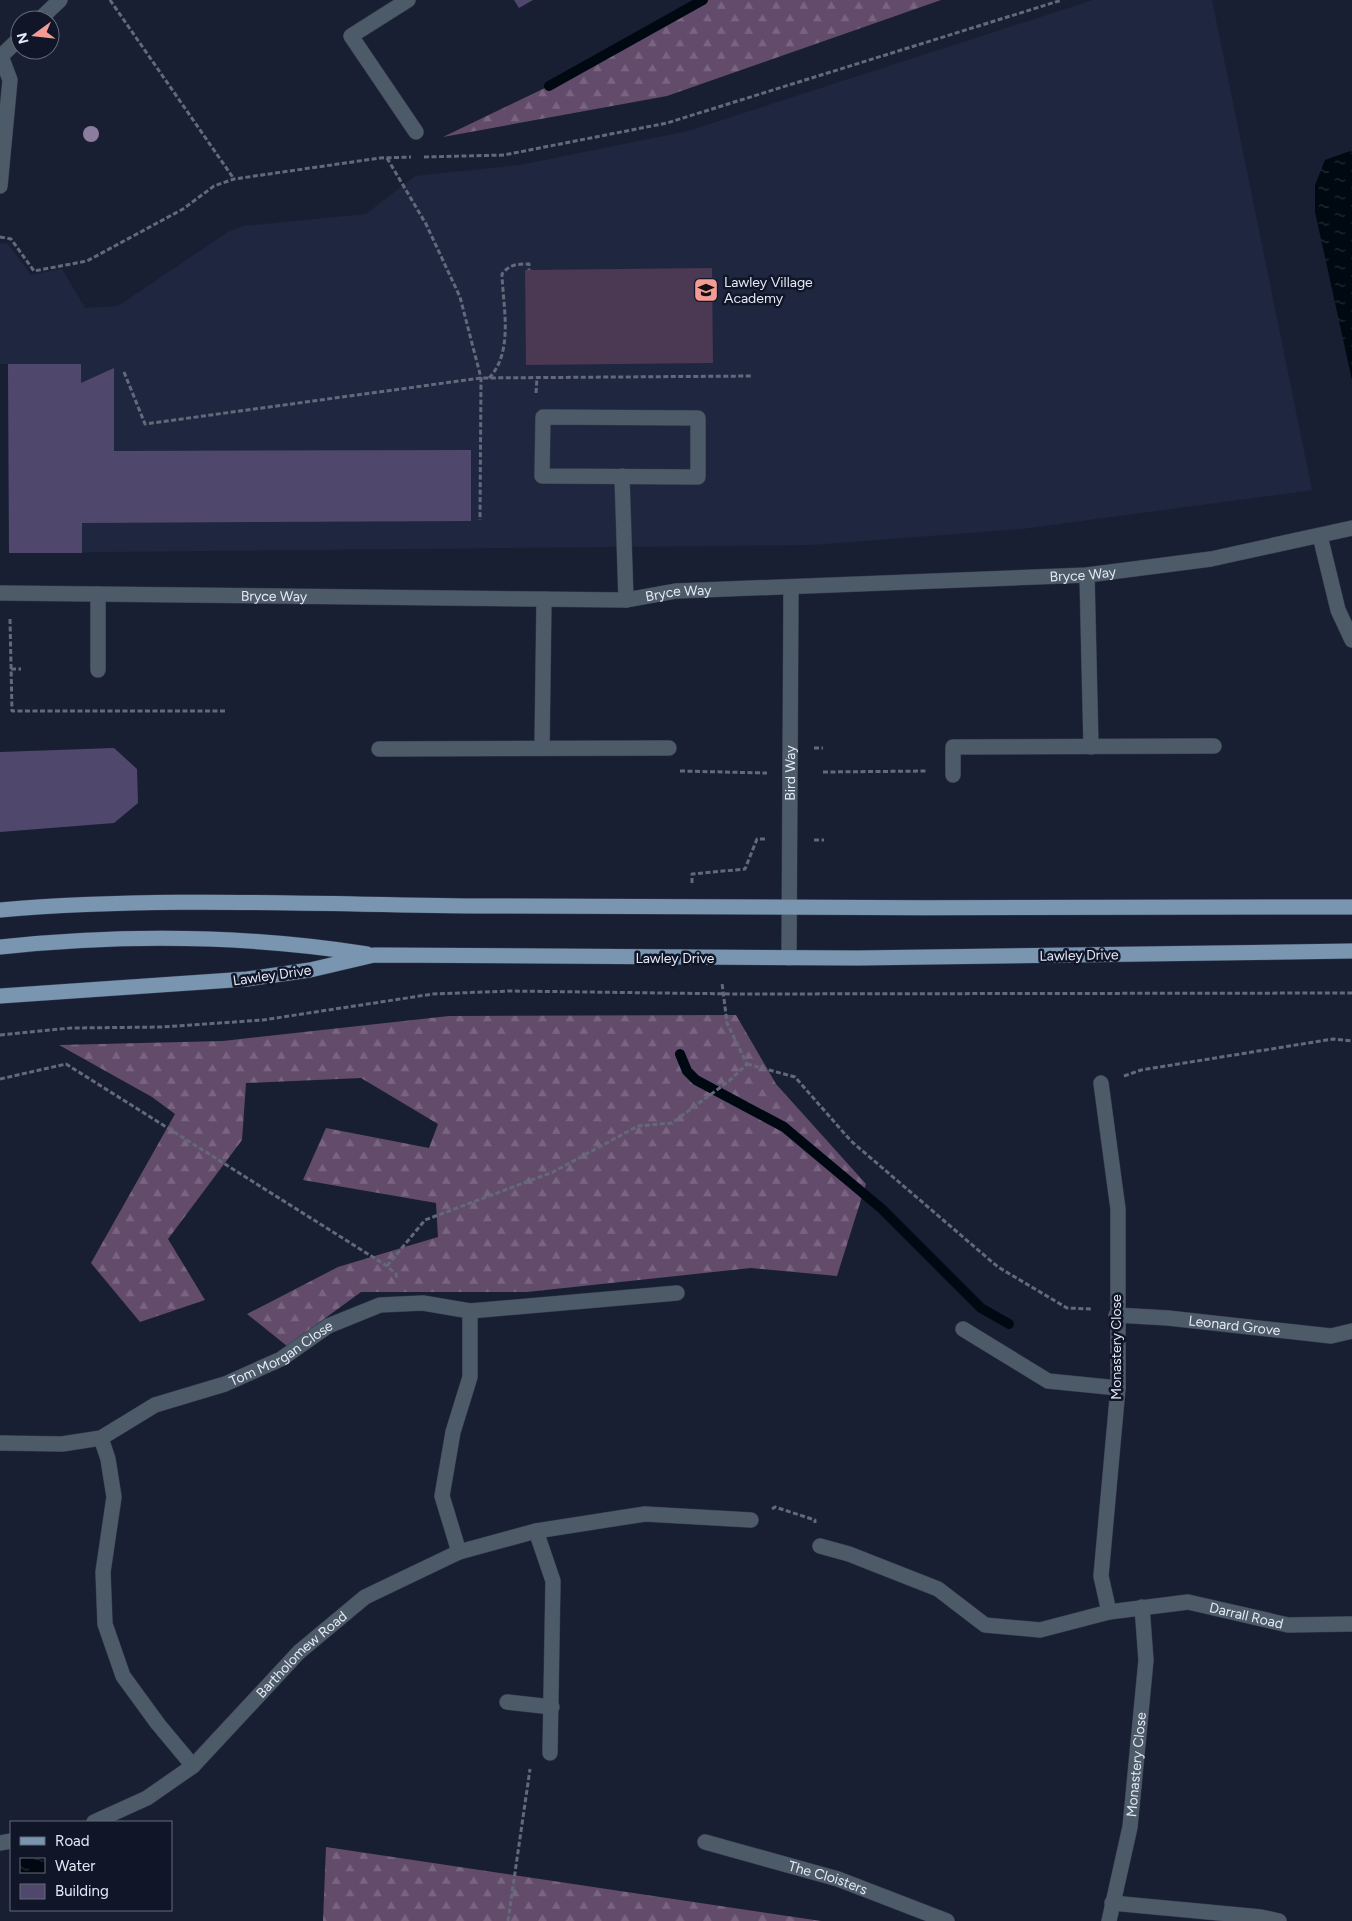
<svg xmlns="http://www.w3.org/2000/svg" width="1352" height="1921" viewBox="0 0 1352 1921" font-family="Figtree,sans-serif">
<defs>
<pattern id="forest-firs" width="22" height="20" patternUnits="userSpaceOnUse" patternTransform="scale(1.25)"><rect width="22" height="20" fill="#634b6c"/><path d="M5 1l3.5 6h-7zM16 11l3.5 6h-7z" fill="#796582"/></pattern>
<pattern id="water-ripples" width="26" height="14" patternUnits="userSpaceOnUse" patternTransform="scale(1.25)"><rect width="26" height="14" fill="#000911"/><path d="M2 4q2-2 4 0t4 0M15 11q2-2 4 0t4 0" fill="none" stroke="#252d34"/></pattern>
</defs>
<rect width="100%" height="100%" fill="#191f33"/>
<polygon fill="#1f2640" points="1093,0 1212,0 1312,490 1022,529 812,545 9,553 8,364 0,364 0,243 8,244 31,275 62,269 85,308 118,306 228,232 243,226 366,214 415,176 520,165 688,131"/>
<g fill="url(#forest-firs)">
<polygon points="703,0 941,0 667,96 443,137 549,86"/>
<polygon points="736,1015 776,1084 866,1184 837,1276 751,1268 527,1292 361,1292 287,1346 247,1314 338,1267 438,1237 436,1203 303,1180 326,1128 429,1148 438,1124 361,1078 246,1083 242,1140 168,1239 205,1300 140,1322 91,1263 175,1114 152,1097 59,1045 223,1041 449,1016"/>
<polygon points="326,1847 821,1921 323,1921"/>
</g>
<polygon fill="#4b3853" points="712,268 713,363 526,365 525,270"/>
<polygon fill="url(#water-ripples)" points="1350,151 1352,152 1352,380 1315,212 1315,185 1325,160"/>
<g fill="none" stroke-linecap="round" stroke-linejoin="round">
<g stroke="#000911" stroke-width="10">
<polyline points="549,86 703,0"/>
<polyline points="680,1054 687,1071 696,1080 784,1127 882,1209 981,1308 1009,1324"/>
</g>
</g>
<g fill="#4f486c">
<polygon points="514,0 533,0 519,8"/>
<polygon points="8,364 81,364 81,383 114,368 114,451 471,450 471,521 82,523 82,553 9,553"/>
<polygon points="114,748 137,769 138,803 114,823 0,832 0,752"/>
</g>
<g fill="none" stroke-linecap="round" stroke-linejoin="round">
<defs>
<g id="lane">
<polyline points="408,0 351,36 416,132"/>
<polyline points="0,186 10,80 1,56"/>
<polygon points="543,417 698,418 698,477 542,476"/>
<polyline points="622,476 626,600"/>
<polyline points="1087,575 1091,747"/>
<polyline points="98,670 98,594"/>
<polyline points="542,748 544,599"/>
<polyline points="379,749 669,748"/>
<polyline points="953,775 953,747 1214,746"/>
<polyline points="963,1329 1048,1381 1118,1388"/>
<path id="s1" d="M705,1842L838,1879L947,1921"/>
</g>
<g id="street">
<polyline points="39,20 60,0"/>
<polyline points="0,57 20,38"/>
<polyline points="1320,536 1338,610 1352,640"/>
<path id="s2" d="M0,593L626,600L676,591L1087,575L1211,559L1352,528"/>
<path id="s3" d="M789,958L791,588"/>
<polyline points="1101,1083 1118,1209 1118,1388 1101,1576 1109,1612"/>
<path id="s4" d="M1116,1315L1168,1318L1331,1336L1352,1331"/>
<polyline points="101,1438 108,1459 114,1497 103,1572 105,1624 123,1676 158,1724 193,1766"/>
<path id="s5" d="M0,1443L62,1444L101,1438L155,1405L225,1384L281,1359L328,1326L380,1305L423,1303L470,1311L677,1293"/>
<polyline points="536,1531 553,1581 550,1753"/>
<path id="s6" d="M820,1546L849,1554L938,1589L985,1625L1040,1630L1109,1612L1188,1602L1288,1625L1352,1624"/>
<polyline points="459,1552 442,1496 453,1432 470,1377 470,1311"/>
<polyline points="507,1702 552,1707"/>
<path id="s7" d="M94,1822L147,1798L193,1766L299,1652L365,1597L459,1552L536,1531L645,1514L751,1520"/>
<polyline points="0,1843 11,1841"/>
<polyline points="1112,1903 1261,1917 1279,1921"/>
<path id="s8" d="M1109,1921L1130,1827L1146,1660L1142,1607"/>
</g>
<g id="primary">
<path d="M0,910C162,896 326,905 489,906C777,907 1064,909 1352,907"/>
<path d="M0,947C122,934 246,935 367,954"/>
<polyline points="0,996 247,979 310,970 374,955 858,958 1352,951"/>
</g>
</defs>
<use href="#lane" stroke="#353b4e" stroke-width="16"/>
<use href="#street" stroke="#353b4e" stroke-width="16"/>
<use href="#primary" stroke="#353b4e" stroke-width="16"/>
<g stroke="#63697a" stroke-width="3" stroke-dasharray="5 2.5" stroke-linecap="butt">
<polyline points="110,0 234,179"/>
<polyline points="424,157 504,155 667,123 1062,0"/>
<polyline points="387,158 426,224 460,297 481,378 480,520"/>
<polyline points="0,237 11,239 34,271 87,261 183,209 214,186 234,179 380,158 411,157"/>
<polyline points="124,372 145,424 481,378 753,376"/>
<path d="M489,378C514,352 503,307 502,274C510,264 517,264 529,264V270"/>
<polyline points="536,393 537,378"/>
<polyline points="10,619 12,711 226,711"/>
<polyline points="11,669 21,669"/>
<polyline points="814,748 823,748"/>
<polyline points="680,771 767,773"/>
<polyline points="823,772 928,771"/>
<polyline points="814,840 824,840"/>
<polyline points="692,883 692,874 745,869 757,839 765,839"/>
<polyline points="0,1035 71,1028 162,1027 263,1020 433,994 510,991 739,994 1352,993"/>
<polyline points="747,1064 795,1077 851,1141 998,1267 1067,1308 1093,1309"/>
<polyline points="1124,1076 1141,1070 1333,1039 1352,1041"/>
<polyline points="0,1079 66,1064 387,1266 396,1274 397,1279"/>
<polyline points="387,1266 425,1220 553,1172 638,1126 672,1123 729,1081 747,1064 727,1023 722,983"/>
<polyline points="772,1509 775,1507 815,1520 815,1523"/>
<polyline points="508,1921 530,1769"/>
</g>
<use href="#lane" stroke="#4d5a68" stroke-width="15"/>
<use href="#street" stroke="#4d5a68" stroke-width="15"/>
<use href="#primary" stroke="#7995b0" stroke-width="15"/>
</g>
<circle fill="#8c7c9f" cx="91" cy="134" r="8"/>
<defs>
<symbol id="school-square" viewBox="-11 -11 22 22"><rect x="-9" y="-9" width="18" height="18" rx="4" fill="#f59b96" stroke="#101628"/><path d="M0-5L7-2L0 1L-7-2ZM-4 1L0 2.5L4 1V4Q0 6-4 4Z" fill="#111"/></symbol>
</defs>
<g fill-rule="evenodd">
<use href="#school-square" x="692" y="276" width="28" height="28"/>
</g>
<g text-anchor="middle" stroke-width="5" stroke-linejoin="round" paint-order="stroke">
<g font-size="14" fill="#e4e9f6" stroke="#101628" text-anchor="start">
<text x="724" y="287">Lawley Village<tspan x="724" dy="16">Academy</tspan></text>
</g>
<g font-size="14" fill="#e4e9f6" stroke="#101628">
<text dy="5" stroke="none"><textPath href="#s2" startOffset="1084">Bryce Way</textPath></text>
<text dy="5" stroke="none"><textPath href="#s2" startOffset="679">Bryce Way</textPath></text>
<text dy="5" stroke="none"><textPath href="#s2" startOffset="274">Bryce Way</textPath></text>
<text dy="5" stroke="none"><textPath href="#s3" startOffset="185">Bird Way</textPath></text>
<text transform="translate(1079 955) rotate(-1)" y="5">Lawley Drive</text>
<text x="675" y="963">Lawley Drive</text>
<text transform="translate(272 975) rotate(-8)" y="5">Lawley Drive</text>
<text dy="5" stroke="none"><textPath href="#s4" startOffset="119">Leonard Grove</textPath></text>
<text transform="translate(1116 1347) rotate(-90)" y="5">Monastery Close</text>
<text dy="5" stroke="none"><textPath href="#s5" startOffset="302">Tom Morgan Close</textPath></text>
<text dy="5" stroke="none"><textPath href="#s6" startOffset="451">Darrall Road</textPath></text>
<text dy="5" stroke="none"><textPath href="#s7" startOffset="270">Bartholomew Road</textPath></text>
<text dy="5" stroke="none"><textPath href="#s8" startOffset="159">Monastery Close</textPath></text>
<text dy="5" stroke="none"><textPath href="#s1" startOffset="128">The Cloisters</textPath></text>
</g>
</g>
<rect x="10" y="1821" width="162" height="90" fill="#101628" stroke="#656a7a"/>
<rect x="20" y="1837" width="25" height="8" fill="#7995b0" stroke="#656a7a"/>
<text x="55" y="1846" font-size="15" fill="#e4e9f6">Road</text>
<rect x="20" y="1858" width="25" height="15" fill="url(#water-ripples)" stroke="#656a7a"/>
<text x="55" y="1871" font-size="15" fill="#e4e9f6">Water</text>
<rect x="20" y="1884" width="25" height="15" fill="#4f486c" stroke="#656a7a"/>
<text x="55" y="1896" font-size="15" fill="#e4e9f6">Building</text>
<g transform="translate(35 35) rotate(255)"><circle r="24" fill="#101628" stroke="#656a7a"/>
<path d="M0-4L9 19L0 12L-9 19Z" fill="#f59b96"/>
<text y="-8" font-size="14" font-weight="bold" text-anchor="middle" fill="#e4e9f6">N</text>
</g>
</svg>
